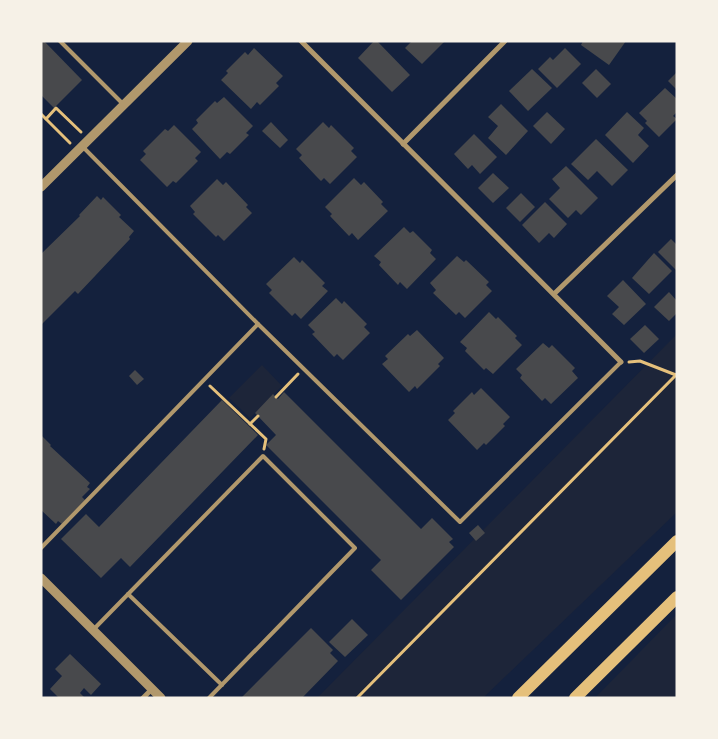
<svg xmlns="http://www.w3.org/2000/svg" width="718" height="739" viewBox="0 0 718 739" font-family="'Fira Sans',sans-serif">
<rect width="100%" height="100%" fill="#14213d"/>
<g fill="#1d2539">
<polygon points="677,334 677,512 483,698 317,698"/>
<polygon points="262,365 282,386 250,418 229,398"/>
<polygon points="677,614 677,698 595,698"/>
</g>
<g fill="#48494c">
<polygon points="41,41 44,41 82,80 54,108 41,95"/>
<polygon points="374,41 377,41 410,75 392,92 358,58"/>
<polygon points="412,41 445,41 422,64 405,48"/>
<polygon points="583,41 626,41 609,65 581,45"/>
<polygon points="254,48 283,76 276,83 279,86 260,105 257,102 251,109 221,80 228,73 226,71 245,52 248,55"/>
<polygon points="565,48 581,64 557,88 538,69 550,57 553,60"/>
<polygon points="532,69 552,88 528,111 509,91"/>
<polygon points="596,69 611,84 597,98 582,83"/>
<polygon points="677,72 677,90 668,81"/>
<polygon points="665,88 677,99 677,112 673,116 677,119 659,137 645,123 647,121 639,113"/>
<polygon points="224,97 253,126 246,133 249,135 230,154 227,152 220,159 192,129 198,123 196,120 215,101 217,103"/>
<polygon points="501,104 528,131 506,155 488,138 498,126 488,117"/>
<polygon points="547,112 565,129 551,144 533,126"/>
<polygon points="627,112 644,128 638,135 649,146 633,163 605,135"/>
<polygon points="271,122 288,140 280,148 262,131"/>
<polygon points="323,122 329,128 331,125 354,148 351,151 357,157 330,184 324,178 321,181 316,176 299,158 302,155 296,149"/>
<polygon points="174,125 201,152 195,158 198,161 176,183 173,181 167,187 140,160 146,154 143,151 165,129 168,131"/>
<polygon points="474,134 497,157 480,174 472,165 468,169 454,154"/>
<polygon points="596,139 628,170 612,186 597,171 588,180 571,164"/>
<polygon points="566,166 598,198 581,215 576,210 568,218 549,199 560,188 552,179"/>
<polygon points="493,173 509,188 493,203 478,188"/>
<polygon points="354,178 361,185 364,182 383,202 381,204 388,211 358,240 352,233 349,236 330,216 332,214 325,207"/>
<polygon points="217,179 223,185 226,182 248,205 246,207 252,213 224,241 218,235 216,237 193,214 195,212 190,206"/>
<polygon points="521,193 535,207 520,222 506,208"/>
<polygon points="97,196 101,200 103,197 121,215 119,217 134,231 129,237 130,239 78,294 75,291 41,325 41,254 80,216 79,215"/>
<polygon points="545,202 567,224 554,238 549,233 539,243 522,225"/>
<polygon points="404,227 410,233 413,231 432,250 430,253 436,259 407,289 400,282 398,285 379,265 381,262 374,256"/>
<polygon points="671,239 677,245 677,271 658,252"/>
<polygon points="654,253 672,271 649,294 632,278"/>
<polygon points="457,256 464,262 466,260 489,282 486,285 492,291 465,318 459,312 456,315 433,293 436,290 430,283"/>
<polygon points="294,257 300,263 302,260 325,283 322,286 328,291 301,319 295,313 292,316 269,293 272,290 266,284"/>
<polygon points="623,280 646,304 624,325 612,314 619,307 607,296"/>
<polygon points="669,292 677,301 677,313 669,321 654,307"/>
<polygon points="336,298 342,304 344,301 367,324 364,327 370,333 343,360 337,354 334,357 312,334 315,332 308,325"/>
<polygon points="489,312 496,319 498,317 517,336 515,338 522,345 493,374 486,368 484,370 465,351 467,348 460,342"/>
<polygon points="645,325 659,339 644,353 630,339"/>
<polygon points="417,330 444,358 438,364 440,366 417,389 415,386 409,392 382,364 388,359 385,356 408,334 410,336"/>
<polygon points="543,343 549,348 552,345 575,368 572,371 578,378 551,404 545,398 542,401 520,378 522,375 516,369"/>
<polygon points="135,370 144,379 137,385 129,376"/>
<polygon points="481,388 510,417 503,424 505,426 486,445 484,443 477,450 448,420 455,413 453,411 472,392 474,395"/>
<polygon points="284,392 421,529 432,518 453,539 449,542 454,547 401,600 371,570 381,560 266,445 276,435 255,413 273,394 278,399"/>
<polygon points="222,400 258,435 130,567 121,558 101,578 61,539 86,514 99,527"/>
<polygon points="41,435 51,445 50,446 90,483 87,487 90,489 82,497 85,500 62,524 58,521 56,524 41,510"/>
<polygon points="478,525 485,533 476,541 469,533"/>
<polygon points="352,619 368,635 345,657 329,642"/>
<polygon points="311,628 333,650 330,653 338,661 302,698 241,698"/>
<polygon points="70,654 101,684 91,695 84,688 80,693 85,698 59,698 50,689 62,676 55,669"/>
</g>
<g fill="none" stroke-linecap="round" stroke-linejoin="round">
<g stroke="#e5c07b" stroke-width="3">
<polyline points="41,114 70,143"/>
<polyline points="46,119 56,108 81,132"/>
<polyline points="629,362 640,361 676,375"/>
<polyline points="210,386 266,439 264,449"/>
<polyline points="276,397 298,374"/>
<polyline points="250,424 258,416"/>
<polyline points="357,698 677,374"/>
</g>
<g stroke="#b1986c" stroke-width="4">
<polyline points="60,41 124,105"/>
<polyline points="82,146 258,324 460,522 621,362"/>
<polyline points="41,548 258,324"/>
<polyline points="128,594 222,685"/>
<polyline points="93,630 263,456 355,548 209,698"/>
</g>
<g stroke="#b1986c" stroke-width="5">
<polyline points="301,41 621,362"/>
<polyline points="403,144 505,41"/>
<polyline points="554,294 677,175"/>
<polyline points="143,698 152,689"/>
</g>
<g stroke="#b1986c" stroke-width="9">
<polyline points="41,187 188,41"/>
<polyline points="41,578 161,698"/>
</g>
<g stroke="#e5c07b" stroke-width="12">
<polyline points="518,698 677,541"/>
<polyline points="575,698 677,597"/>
</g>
</g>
<rect width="718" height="739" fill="none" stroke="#f6f1e7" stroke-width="85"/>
</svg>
